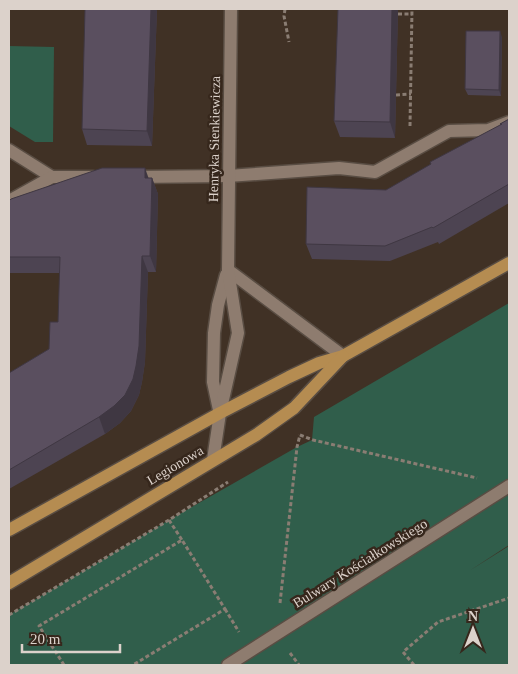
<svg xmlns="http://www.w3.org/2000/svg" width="518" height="674" viewBox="0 0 518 674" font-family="'Times New Roman',serif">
<rect width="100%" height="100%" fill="#403125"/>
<g fill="#305e4b">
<polygon points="9,46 54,47 53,142 35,142 9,126"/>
<polygon points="509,303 509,545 469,571 509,546 509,665 9,665 9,615 169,520 297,447 312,440 314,417"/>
</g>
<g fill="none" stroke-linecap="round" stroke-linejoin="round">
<defs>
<g id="minor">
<polyline points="9,150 52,177"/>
<polyline points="133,177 228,176 339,168 375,172 449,131 488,130 509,122"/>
<polyline points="9,201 52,177 93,177"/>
<polyline points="228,270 343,356"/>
<polyline points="219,410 213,382 214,333 218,305 226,275"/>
<polyline points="213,460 220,413 238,333 228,270 231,9"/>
<polyline points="228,665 509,486"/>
</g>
<g id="major">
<polyline points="9,530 220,413 289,377 319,363 343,356 509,263"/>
<polyline points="9,583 256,435 294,408 343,356"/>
</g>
</defs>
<use href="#minor" stroke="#594d43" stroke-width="15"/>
<use href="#major" stroke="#594d43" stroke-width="15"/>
<g stroke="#8a7d73" stroke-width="3" stroke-dasharray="4 2.5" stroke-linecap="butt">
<polyline points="285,9 284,16 289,42"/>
<polyline points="398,14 412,14"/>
<polyline points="396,95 411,94"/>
<polyline points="410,126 412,9"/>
<polyline points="300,435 313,440 477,478"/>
<polyline points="169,520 182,540"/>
<polyline points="280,603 297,447 300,435"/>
<polyline points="225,609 239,632"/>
<polyline points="9,615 169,520 228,482"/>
<polyline points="290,653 299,665"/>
<polyline points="64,665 39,626 182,540 225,609 133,665"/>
<polyline points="414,665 403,652 438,622 509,598"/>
</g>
<use href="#minor" stroke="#8e7c6f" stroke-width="12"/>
<use href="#major" stroke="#b58c51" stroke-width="12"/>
</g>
<g fill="#4d4452">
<polygon points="157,9 152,146 87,145 82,129"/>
<polygon points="398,9 395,138 340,137 334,121"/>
<polygon points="502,37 501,96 468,95 465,89"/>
<polygon points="509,119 509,203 439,244 438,242 390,261 312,259 306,244 386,190 500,126 500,124"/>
<polygon points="149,178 152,178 158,194 156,272 148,272 145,362 142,382 139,395 131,411 120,423 105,434 9,489 9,373 49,349 58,322 60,273 9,273 9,201"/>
</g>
<g fill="#3f3742">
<polygon points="151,9 157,9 152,146 147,131"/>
<polygon points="392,9 398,9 395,138 390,122"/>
<polygon points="500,31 502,37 501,96 499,90"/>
<polygon points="145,168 151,185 145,178"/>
<polygon points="152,178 158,194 156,272 150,256"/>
<polygon points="142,256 148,272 145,362 142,382 139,395 131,411 120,423 105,434 99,417"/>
</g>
<g fill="#5a4f5f" stroke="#3f3742">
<polygon points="85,9 151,9 147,131 82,129"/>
<polygon points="338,9 392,9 390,122 334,121"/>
<polygon points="466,31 500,31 499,90 465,89"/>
<polygon points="509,119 509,184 433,228 432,227 385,246 306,244 307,187 386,190 431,164 430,162 502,124 500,124"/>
<polygon points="102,168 145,168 145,178 152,178 150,256 142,256 139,346 136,366 133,379 125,395 114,406 99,417 9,470 9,373 49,349 50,322 58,322 60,257 9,257 9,201 11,199"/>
</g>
<g text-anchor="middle" stroke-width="5" stroke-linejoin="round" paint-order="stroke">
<g font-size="14" fill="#dcd2cb" stroke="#36271c">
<text transform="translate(214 139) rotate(-89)" y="5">Henryka Sienkiewicza</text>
<text transform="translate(175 465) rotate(-31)" y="5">Legionowa</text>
<text transform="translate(360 563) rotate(-32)" y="5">Bulwary Kościałkowskiego</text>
</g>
</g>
<rect width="518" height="674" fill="none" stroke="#dcd2cb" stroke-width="20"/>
<g transform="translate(473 629)" stroke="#36271c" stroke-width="4" paint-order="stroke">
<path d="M0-4L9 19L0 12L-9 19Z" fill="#dcd2cb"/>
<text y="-8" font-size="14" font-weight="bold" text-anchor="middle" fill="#dcd2cb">N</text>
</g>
<path d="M22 644v8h98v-8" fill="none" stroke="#dcd2cb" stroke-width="2.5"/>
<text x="30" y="644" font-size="15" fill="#dcd2cb" stroke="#36271c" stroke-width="4" paint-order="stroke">20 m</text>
</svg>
